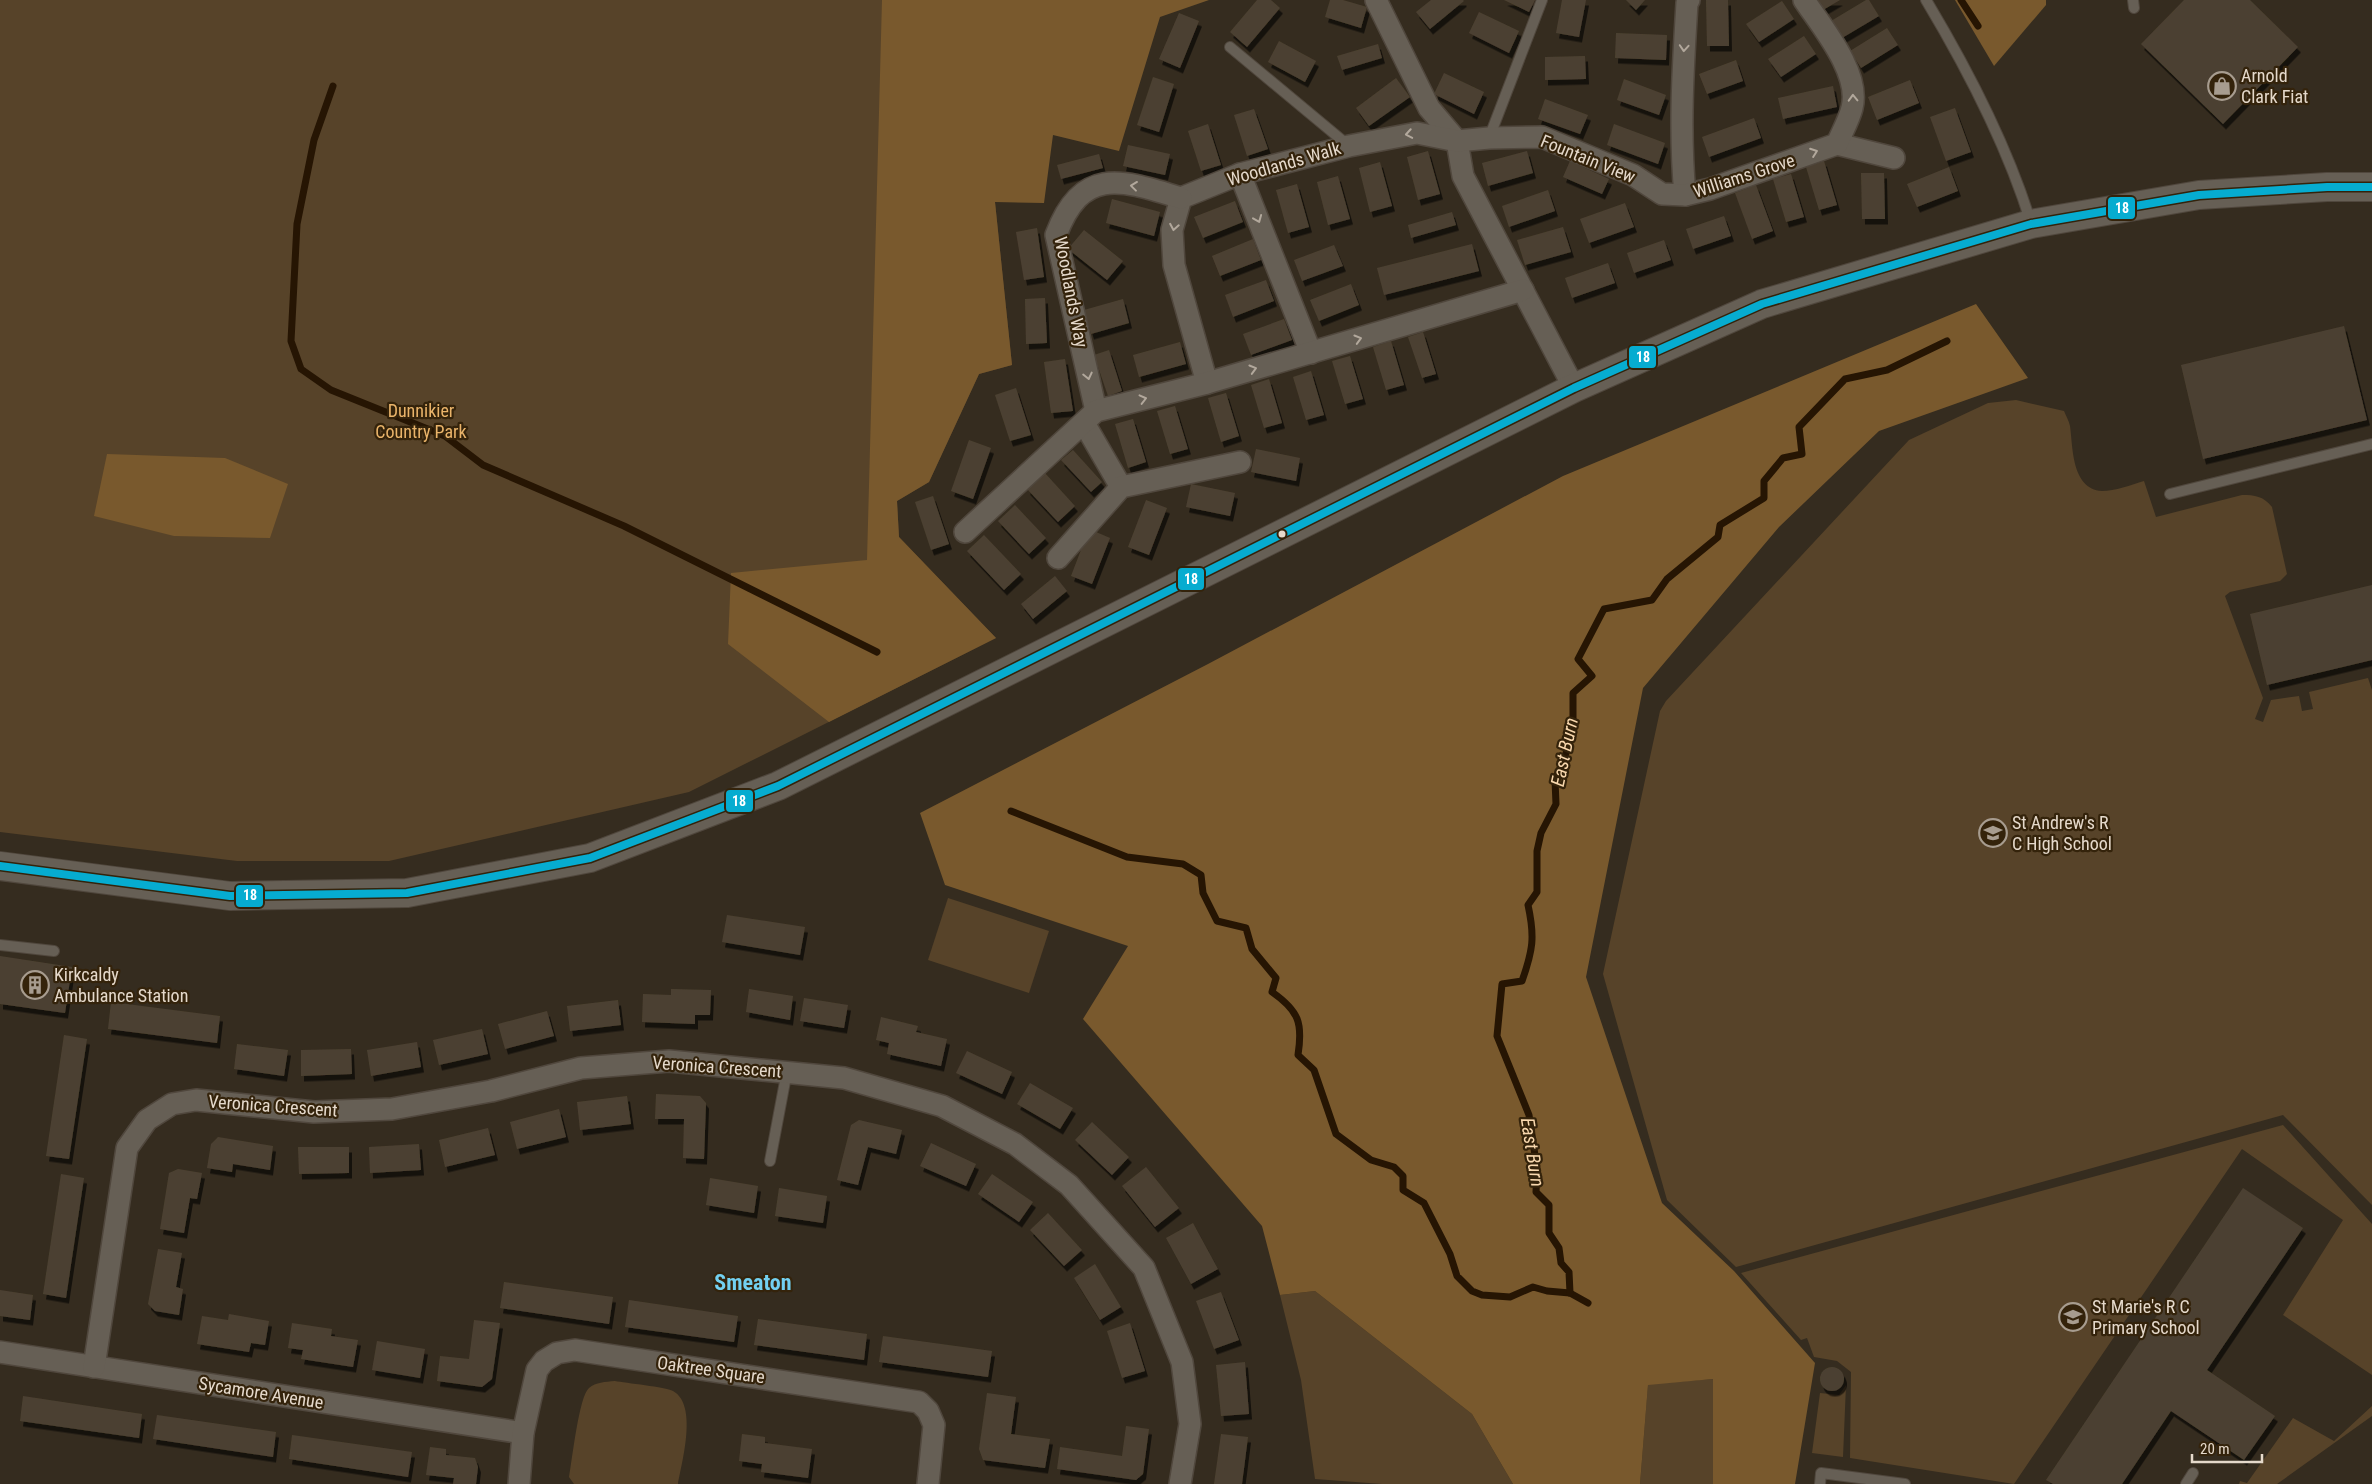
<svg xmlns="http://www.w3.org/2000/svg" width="2372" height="1484" viewBox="0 0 2372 1484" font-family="'Roboto Condensed',sans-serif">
<defs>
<filter id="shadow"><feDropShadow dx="3" dy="5.5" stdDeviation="0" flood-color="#0009"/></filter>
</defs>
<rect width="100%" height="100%" fill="#352c1f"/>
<g fill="#574329">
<polygon points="0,0 1020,0 995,202 1012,365 979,374 929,482 897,501 899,537 996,638 689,792 389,861 237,861 0,832"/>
<path d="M2016,400L2064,411C2066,416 2069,421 2070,426C2073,446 2071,489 2102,491C2115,491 2131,485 2144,481L2156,517L2242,495C2255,495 2263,496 2272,507L2287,574L2280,581L2230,592L2225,596L2263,698L2255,719L2263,722L2271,700L2299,696L2302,711L2313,709L2309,692L2368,678L2372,690V1205L2283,1115L1736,1267L1667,1200L1603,974L1660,711L1666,701L1909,440L1988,403Z"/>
<polygon points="948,898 1049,931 1029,993 928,960"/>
<polygon points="2283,1125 2372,1224 2372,1375 2283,1315 2343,1220 2242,1149 2014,1484 1850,1458 1851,1372 1837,1361 1814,1357 1807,1338 1801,1340 1741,1273"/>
<polygon points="1315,1291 1472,1414 1513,1484 1382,1484 1315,1479 1301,1380 1280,1295"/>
<polygon points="1713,1379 1713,1484 1640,1484 1648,1384"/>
<path d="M615,1381C625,1383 666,1387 673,1391C698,1405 682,1461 678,1484H574L569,1477C572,1461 579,1396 589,1388C596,1382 605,1382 615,1381Z"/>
<polygon points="1846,1385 1843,1457 1812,1453 1820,1393 1839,1395"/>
<polygon points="2372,1406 2372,1416 2277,1484 2239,1484 2240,1481 2247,1483 2293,1418 2334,1441"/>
</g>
<g fill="#79592d">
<polygon points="882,0 1209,0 1160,17 1119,151 1053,135 1044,203 995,202 1012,365 979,374 929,482 897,501 899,537 996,638 829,722 728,644 731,573 867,560"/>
<polygon points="1955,0 2046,0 2046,5 1994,66"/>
<polygon points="1976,304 2028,378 1879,431 1779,527 1643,688 1586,977 1662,1203 1734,1271 1815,1363 1795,1484 1713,1484 1713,1379 1648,1385 1640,1484 1513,1484 1472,1414 1315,1291 1280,1295 1262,1226 1083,1019 1128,946 945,885 920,813 1208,664 1563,476"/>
<polygon points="107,454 225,458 288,484 270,538 174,536 94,516"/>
</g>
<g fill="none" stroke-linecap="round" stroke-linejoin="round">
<g stroke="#261503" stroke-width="7">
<polyline points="1961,0 1978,26"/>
<polyline points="333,86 314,140 297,224 291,341 301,369 331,390 445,436 483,465 624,526 877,652"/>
<path d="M1011,811L1127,857L1183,864L1201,875L1203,893L1217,921L1246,928L1252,949L1276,978L1272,992C1299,1011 1303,1023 1298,1055L1314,1070L1336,1134L1371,1160L1394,1167L1403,1176V1190L1424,1203L1450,1254L1457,1276L1472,1291L1482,1295L1510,1297L1533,1287L1547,1291L1570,1293L1588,1303"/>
<path d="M1570,1293L1569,1272L1561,1263L1559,1248L1549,1233V1205L1536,1192L1537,1169L1529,1115L1497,1036L1502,984L1522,981C1533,950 1535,937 1528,905L1537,892V851L1541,833L1556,804L1555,780L1565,757L1573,726V693L1592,676L1578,659L1604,609L1652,600L1667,579L1718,537L1720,525L1764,498V481L1783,458L1802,454L1799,427L1845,379L1887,370L1947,341"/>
</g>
</g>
<g fill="#4c4131" filter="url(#shadow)">
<polygon points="1257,0 1271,0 1280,8 1247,47 1230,32"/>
<polygon points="1330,0 1343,0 1367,7 1361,28 1325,17"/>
<polygon points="1431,0 1463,0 1464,1 1430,29 1416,12"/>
<polygon points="1504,0 1535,0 1529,12"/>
<polygon points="1562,0 1586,0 1579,37 1556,33"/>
<polygon points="1626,0 1645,0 1636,10"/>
<polygon points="1706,0 1728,0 1729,46 1707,46"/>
<polygon points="1817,0 1840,0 1823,10"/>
<polygon points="1866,0 1869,0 1879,16 1842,38 1831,21"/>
<polygon points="2184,0 2250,0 2298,47 2223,124 2141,44"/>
<polygon points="1782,1 1794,19 1759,42 1746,24"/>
<polygon points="1479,12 1519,31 1509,53 1469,33"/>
<polygon points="1179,13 1199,21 1180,68 1159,59"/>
<polygon points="1887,28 1898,45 1861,68 1850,51"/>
<polygon points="1616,33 1667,35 1666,60 1615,58"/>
<polygon points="1804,36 1816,54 1781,77 1768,59"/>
<polygon points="1279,41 1316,61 1305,82 1268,62"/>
<polygon points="1378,44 1382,58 1342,70 1337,56"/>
<polygon points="1585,56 1586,79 1545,80 1545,57"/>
<polygon points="1736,60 1743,81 1707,94 1699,74"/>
<polygon points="1444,73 1484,92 1474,114 1434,94"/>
<polygon points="1153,77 1174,84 1159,132 1137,125"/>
<polygon points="1396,78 1410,97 1369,126 1356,108"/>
<polygon points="1624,79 1666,95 1659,115 1617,100"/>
<polygon points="1910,80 1919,103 1877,120 1868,97"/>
<polygon points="1833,86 1837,107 1783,119 1778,98"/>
<polygon points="1545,99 1588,115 1580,134 1538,119"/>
<polygon points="1955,108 1971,152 1946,161 1930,117"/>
<polygon points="1254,109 1268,149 1247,156 1234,115"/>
<polygon points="1754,118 1761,138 1709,157 1702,137"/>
<polygon points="1208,124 1221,165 1201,171 1188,131"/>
<polygon points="1614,124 1665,143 1658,164 1607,145"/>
<polygon points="1128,145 1170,154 1165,175 1123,166"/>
<polygon points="1428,151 1440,194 1418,200 1407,157"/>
<polygon points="1527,151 1533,173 1488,186 1482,163"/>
<polygon points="1099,154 1103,168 1061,179 1057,165"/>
<polygon points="1570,161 1609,179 1602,194 1563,177"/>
<polygon points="1824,161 1837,205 1819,210 1806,167"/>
<polygon points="1380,162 1392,206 1370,212 1359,168"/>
<polygon points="1949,167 1958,191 1917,207 1907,184"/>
<polygon points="1861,173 1884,173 1885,219 1862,219"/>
<polygon points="1791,174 1804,217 1786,222 1773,179"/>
<polygon points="1338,176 1350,219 1328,225 1317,182"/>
<polygon points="1297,184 1309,227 1288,233 1276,190"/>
<polygon points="1756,185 1773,231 1752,239 1735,193"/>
<polygon points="1548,190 1555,211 1509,227 1502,206"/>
<polygon points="1112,199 1160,212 1154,236 1106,223"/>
<polygon points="1235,201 1243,222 1203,238 1194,217"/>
<polygon points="1625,203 1634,227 1589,243 1580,219"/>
<polygon points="1452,212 1456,225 1411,238 1408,225"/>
<polygon points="1724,216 1731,236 1693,249 1686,229"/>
<polygon points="1563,227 1571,252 1525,265 1517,240"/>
<polygon points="1037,228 1044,277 1024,280 1016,232"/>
<polygon points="1084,230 1123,261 1107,280 1068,249"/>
<polygon points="1253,239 1261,260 1220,276 1212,256"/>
<polygon points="1664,240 1671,260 1634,273 1627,253"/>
<polygon points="1472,244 1479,271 1384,295 1377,268"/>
<polygon points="1334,245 1343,266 1302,281 1294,260"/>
<polygon points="1608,263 1615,283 1572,298 1565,278"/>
<polygon points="1266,280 1274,301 1233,317 1225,295"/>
<polygon points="1351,284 1359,305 1319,321 1310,300"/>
<polygon points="1045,298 1047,343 1026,344 1025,299"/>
<polygon points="1123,299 1129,323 1091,334 1084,310"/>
<polygon points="1284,319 1292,340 1251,355 1243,334"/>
<polygon points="2344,326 2367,420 2203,459 2181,365"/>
<polygon points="1423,332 1436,374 1422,378 1408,337"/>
<polygon points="1391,341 1404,385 1386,390 1373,347"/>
<polygon points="1180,342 1186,364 1139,377 1133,355"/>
<polygon points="1109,350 1122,391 1108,396 1094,355"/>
<polygon points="1350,356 1363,399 1345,404 1332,361"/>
<polygon points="1065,359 1073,411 1051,413 1044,362"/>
<polygon points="1311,371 1324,415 1306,420 1293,377"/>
<polygon points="1269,379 1282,423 1264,428 1251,385"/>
<polygon points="1016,388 1031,435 1010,441 995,395"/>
<polygon points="1226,393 1239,436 1221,442 1208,398"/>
<polygon points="1175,406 1188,449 1170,454 1157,411"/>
<polygon points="1133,419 1146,462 1128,468 1115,424"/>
<polygon points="969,440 991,448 973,499 951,491"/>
<polygon points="1256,449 1300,458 1296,481 1251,472"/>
<polygon points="1073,450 1102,482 1091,492 1061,460"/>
<polygon points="1044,472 1075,506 1058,522 1027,489"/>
<polygon points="1191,484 1235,493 1230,516 1186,507"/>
<polygon points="933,496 949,544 931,550 915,502"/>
<polygon points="1146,500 1167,508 1149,555 1128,547"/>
<polygon points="1015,505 1046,538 1029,554 998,521"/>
<polygon points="1089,529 1110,538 1092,584 1071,576"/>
<polygon points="984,535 1021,574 1004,590 967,551"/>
<polygon points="1055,576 1067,591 1033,619 1021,604"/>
<polygon points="2372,585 2372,660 2267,685 2250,614"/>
<polygon points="727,915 805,927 800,955 722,942"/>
<polygon points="0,956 72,967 65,1013 0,1004"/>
<polygon points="671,989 711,990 710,1015 695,1015 695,1024 642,1022 643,994 671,995"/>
<polygon points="749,989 793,996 790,1020 746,1012"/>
<polygon points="804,998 848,1005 844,1028 800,1021"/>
<polygon points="618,1000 621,1025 570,1031 567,1006"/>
<polygon points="111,1002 220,1016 217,1043 108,1029"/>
<polygon points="547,1011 554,1036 505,1049 498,1024"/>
<polygon points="881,1017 918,1026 916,1032 947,1039 941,1066 887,1054 889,1043 876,1040"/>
<polygon points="482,1029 488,1054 439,1065 433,1040"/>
<polygon points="64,1035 87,1039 69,1159 46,1156"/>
<polygon points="417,1042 421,1067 371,1076 367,1050"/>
<polygon points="237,1044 288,1050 284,1076 234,1069"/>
<polygon points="351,1049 352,1074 301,1076 301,1050"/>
<polygon points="967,1051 1012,1072 1002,1094 956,1073"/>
<polygon points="1030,1083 1073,1108 1060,1129 1017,1104"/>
<polygon points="656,1094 700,1096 706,1103 704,1159 683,1158 684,1119 655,1119"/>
<polygon points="627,1096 631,1124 580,1130 577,1102"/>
<polygon points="559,1109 566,1137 517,1149 510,1122"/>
<polygon points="859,1120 902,1130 896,1154 868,1147 858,1185 837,1180 851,1125"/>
<polygon points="1092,1122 1129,1157 1112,1175 1075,1140"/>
<polygon points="488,1128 495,1155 445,1167 439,1140"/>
<polygon points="218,1137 273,1146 270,1170 233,1164 232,1172 207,1168 211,1144"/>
<polygon points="931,1143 976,1164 966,1186 920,1166"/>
<polygon points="419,1144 421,1170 370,1173 369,1147"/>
<polygon points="298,1147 349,1147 349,1173 299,1174"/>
<polygon points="1146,1167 1179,1208 1155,1227 1122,1186"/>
<polygon points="178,1169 202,1173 197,1199 190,1198 184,1233 160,1229 169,1173"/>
<polygon points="61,1174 84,1178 66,1298 43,1294"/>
<polygon points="992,1174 1033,1202 1019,1222 978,1194"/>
<polygon points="710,1178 758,1186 754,1213 706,1205"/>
<polygon points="779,1188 827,1196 823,1223 775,1216"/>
<polygon points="2243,1188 2303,1228 2207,1370 2275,1416 2244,1460 2171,1411 2122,1484 2053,1484 2046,1480"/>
<polygon points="1048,1213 1082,1250 1064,1266 1030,1230"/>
<polygon points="1193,1223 1218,1269 1191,1284 1166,1238"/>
<polygon points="158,1249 182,1253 176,1287 183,1289 179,1315 155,1311 148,1304"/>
<polygon points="1095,1264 1121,1307 1100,1320 1074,1278"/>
<polygon points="504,1282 613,1297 609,1324 500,1308"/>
<polygon points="0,1290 33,1295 30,1320 0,1316"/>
<polygon points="1221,1292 1239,1340 1214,1349 1196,1301"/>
<polygon points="629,1300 738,1316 734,1342 625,1327"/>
<polygon points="229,1314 269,1321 265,1345 251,1343 249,1352 197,1344 202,1316 228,1320"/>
<polygon points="758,1319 867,1334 864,1360 754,1345"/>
<polygon points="474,1320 500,1323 492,1379 482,1387 437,1381 440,1356 469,1359"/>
<polygon points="292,1323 332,1329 331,1336 358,1340 353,1367 301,1359 303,1350 288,1348"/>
<polygon points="1130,1323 1145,1371 1122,1378 1107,1331"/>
<polygon points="883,1336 992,1351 988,1377 879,1362"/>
<polygon points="377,1341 425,1349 420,1378 372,1370"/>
<polygon points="1245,1362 1249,1414 1221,1416 1216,1365"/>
<circle cx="1832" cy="1379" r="12"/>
<polygon points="987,1393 1016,1397 1011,1434 1050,1439 1045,1468 983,1460 979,1449"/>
<polygon points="23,1396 142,1414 139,1438 20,1421"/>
<polygon points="157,1415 276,1432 273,1457 153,1439"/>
<polygon points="1126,1426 1149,1429 1143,1474 1136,1480 1057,1469 1060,1447 1122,1456"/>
<polygon points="742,1434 765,1437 765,1443 812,1449 808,1478 761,1472 762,1464 739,1461"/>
<polygon points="1221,1434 1248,1437 1242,1484 1214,1484"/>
<polygon points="292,1435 412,1452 408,1477 289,1459"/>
<polygon points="430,1447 446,1449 446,1455 475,1458 478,1467 476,1484 453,1484 454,1478 426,1475"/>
</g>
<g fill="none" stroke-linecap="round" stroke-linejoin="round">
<defs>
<g id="service">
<path d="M1926,0C1968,70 2007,145 2031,223"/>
<polyline points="2133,0 2134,8"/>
<polyline points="1230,47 1349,146"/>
<polyline points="1489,138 1542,0"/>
<polyline points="2170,494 2372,444"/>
<polyline points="0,945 54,951"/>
<polyline points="770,1161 787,1071"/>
<polyline points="1820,1484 1821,1473 1905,1484"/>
<polyline points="2186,1484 2193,1473"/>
</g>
<g id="minor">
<polyline points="1376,0 1429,108 1457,141 1463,176 1574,388"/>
<polyline points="1837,144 1894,158"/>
<polyline points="1240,174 1311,353"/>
<path d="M1685,195C1679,131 1683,67 1687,3L1689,0"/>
<path d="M1207,383L1174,265L1172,230L1181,198L1240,174L1349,146L1417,133L1457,141L1489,138L1542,137L1633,175L1662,194L1685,195L1710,189L1837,144C1842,132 1849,120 1852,108C1861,73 1822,27 1804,0"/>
<path d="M1096,411L1056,235C1082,165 1122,180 1181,198"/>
<polyline points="1084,423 1121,487"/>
<polyline points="965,532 1096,411 1207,383 1523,290"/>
<polyline points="1058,558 1121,487 1240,462"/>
<polyline points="0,1352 523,1433"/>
<polyline points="94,1367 127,1148 147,1120 172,1104 196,1100 314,1112 392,1109 491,1091 581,1068 669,1061 844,1078 942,1106 1015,1144 1069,1185 1144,1268 1182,1362 1190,1424 1180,1484"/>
<polyline points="519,1484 523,1433 537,1370 544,1361 557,1353 575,1350 919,1402 928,1411 934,1425 928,1484"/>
</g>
<polyline id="secondary" points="0,866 230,896 407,893 590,858 778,786 1574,388 1762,304 2031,224 2199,195 2327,187 2372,187"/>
</defs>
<use href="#service" stroke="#50473d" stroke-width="12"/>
<use href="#minor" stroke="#50473d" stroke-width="24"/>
<use href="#secondary" stroke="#50473d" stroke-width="30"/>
<use href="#service" stroke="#665f55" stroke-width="10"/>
<use href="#minor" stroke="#665f55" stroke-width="21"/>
<use href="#secondary" stroke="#665f55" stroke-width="28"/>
<defs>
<polyline id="bus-1" points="0,866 230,896 407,893 590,858 778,786 1574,388 1762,304 2031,224 2199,195 2327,187 2372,187"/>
</defs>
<use href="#bus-1" stroke="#34230b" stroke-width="11"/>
<use href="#bus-1" stroke="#06acd0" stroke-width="8"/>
</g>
<defs><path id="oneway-chevron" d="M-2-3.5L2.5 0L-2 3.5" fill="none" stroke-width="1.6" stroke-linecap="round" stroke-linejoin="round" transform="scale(1.25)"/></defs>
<g stroke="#b2a89c">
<use href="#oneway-chevron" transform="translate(1684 48) rotate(94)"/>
<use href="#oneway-chevron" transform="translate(1853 98) rotate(-92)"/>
<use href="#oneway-chevron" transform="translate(1409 134) rotate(170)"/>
<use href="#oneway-chevron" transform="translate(1814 152) rotate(-20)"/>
<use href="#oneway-chevron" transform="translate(1134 186) rotate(-173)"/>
<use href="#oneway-chevron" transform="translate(1258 219) rotate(68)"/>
<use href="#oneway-chevron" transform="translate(1174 227) rotate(100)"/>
<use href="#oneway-chevron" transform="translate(1358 339) rotate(-16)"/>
<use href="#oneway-chevron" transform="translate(1253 369) rotate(-16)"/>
<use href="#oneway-chevron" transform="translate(1088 376) rotate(77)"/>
<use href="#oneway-chevron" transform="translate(1143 399) rotate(-14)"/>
</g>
<defs>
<symbol id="shop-ring" viewBox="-11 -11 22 22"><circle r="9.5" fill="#34230b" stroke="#a79c8f" stroke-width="1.5"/><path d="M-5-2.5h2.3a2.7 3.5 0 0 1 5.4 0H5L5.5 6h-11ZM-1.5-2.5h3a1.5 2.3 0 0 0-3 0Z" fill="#a79c8f"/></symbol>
<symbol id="school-ring" viewBox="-11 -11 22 22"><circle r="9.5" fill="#34230b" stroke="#a79c8f" stroke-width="1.5"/><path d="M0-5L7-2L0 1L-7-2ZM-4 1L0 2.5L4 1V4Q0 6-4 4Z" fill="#a79c8f"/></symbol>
<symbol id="building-ring" viewBox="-11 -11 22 22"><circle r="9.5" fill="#34230b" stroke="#a79c8f" stroke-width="1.5"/><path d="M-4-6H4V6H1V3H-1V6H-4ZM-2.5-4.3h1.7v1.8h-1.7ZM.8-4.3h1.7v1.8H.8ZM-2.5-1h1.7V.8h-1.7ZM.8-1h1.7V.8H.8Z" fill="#a79c8f"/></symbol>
</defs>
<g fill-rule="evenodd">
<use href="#shop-ring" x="2206" y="70" width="32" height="32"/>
<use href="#school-ring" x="1977" y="817" width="32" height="32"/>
<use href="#building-ring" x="19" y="969" width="32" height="32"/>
<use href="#school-ring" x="2057" y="1301" width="32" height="32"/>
</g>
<circle fill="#e5d9cb" stroke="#34230b" stroke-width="2" cx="1282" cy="534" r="4.5"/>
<g text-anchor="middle" stroke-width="4.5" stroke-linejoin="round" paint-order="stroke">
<g font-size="18" fill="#e5d9cb" stroke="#34230b" text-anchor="start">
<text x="2241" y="82">Arnold<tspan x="2241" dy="21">Clark Fiat</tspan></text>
<text x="2012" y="829">St Andrew's R<tspan x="2012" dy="21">C High School</tspan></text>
<text x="54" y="981">Kirkcaldy<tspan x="54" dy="21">Ambulance Station</tspan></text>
<text x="2092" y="1313">St Marie's R C<tspan x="2092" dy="21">Primary School</tspan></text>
</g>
<g font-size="18" fill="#e5d9cb" stroke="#34230b">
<text transform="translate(1588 159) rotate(22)" y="6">Fountain View</text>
<text transform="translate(1284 164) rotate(-16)" y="6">Woodlands Walk</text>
<text transform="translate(1744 176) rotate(-18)" y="6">Williams Grove</text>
<text transform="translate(1071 292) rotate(79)" y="6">Woodlands Way</text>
<text transform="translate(717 1067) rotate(4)" y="6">Veronica Crescent</text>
<text transform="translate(273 1106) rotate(4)" y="6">Veronica Crescent</text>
<text transform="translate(711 1370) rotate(8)" y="6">Oaktree Square</text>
<text transform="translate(261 1393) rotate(9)" y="6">Sycamore Avenue</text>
</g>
<g font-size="18" fill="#eab46a" stroke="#34230b">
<text x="421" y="417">Dunnikier<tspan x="421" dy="21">Country Park</tspan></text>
</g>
<g font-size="19" font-style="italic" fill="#f9d8ae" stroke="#34230b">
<text transform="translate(1564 752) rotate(-78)" y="7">East Burn</text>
<text transform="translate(1533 1152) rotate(81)" y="7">East Burn</text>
</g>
<g font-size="22" font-weight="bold" fill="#72d0f1" stroke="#34230b">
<text x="753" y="1290">Smeaton</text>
</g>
</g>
<g stroke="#34230b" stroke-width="2">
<rect x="2107" y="196" width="29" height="24" rx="5" fill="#06acd0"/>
<rect x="1628" y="345" width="29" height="24" rx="5" fill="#06acd0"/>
<rect x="1177" y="567" width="28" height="24" rx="5" fill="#06acd0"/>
<rect x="725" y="789" width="29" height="24" rx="5" fill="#06acd0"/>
<rect x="235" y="884" width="29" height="24" rx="5" fill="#06acd0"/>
</g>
<g font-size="14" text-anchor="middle" font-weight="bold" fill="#fff">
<text x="2122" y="213">18</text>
<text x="1643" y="362">18</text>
<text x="1191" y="584">18</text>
<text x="739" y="806">18</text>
<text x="250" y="900">18</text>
</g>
<path d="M2192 1454v8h70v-8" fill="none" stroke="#e5d9cb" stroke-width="2.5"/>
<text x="2200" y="1454" font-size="15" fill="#e5d9cb" stroke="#34230b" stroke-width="4" paint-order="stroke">20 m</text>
</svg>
